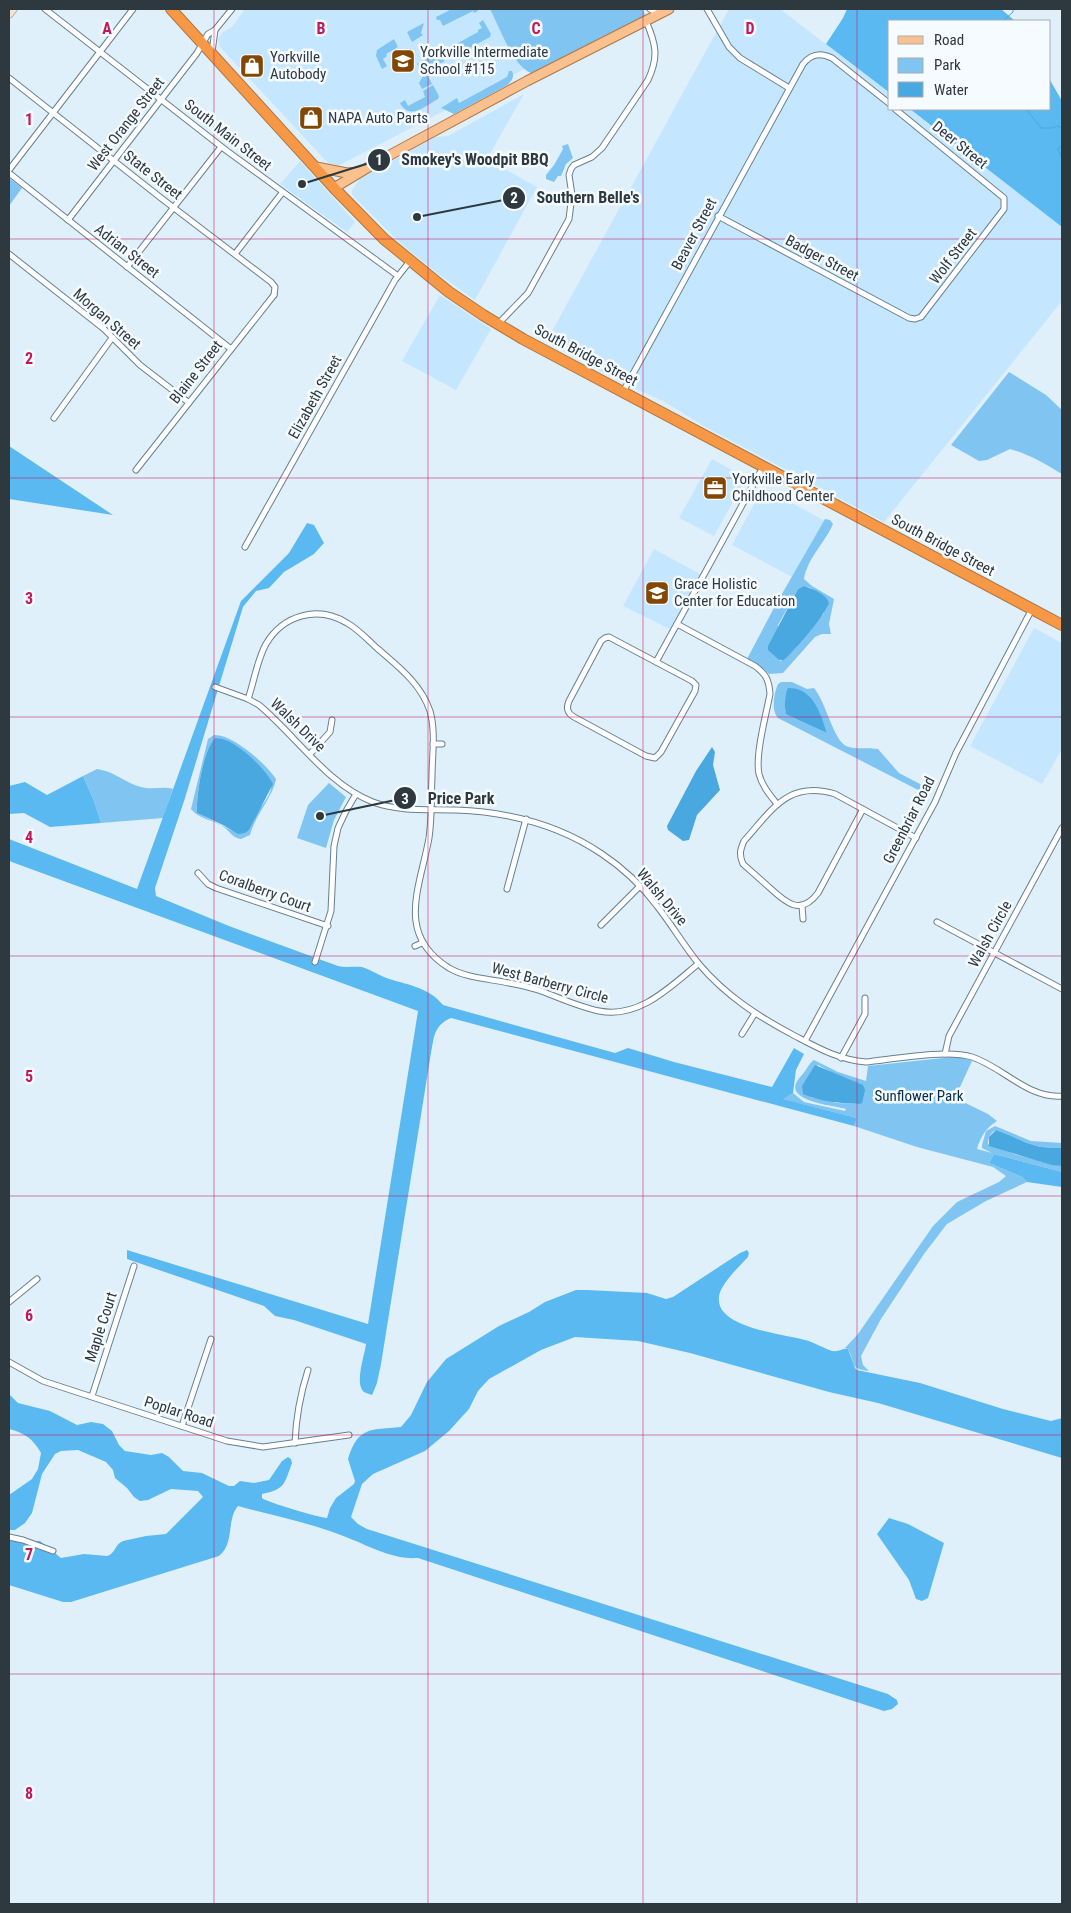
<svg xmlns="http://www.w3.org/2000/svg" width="1071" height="1913" viewBox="0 0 1071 1913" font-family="'Roboto Condensed',sans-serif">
<rect width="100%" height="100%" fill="#dff0fb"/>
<g fill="#c4e7ff">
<polygon points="245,9 633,9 632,13 338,166 329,164 220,47 218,39 223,32 232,27"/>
<polygon points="729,9 780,9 890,93 890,109 910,109 1062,227 1062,301 884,522 702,425 665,402 615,379 546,342"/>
<polygon points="524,94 487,159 537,187 475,300 437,273 397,240 357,200 352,194 352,190 362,176 436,137 448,136"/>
<polygon points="300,161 355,222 347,232 280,184"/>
<polygon points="440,295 491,329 456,390 402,361"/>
<polygon points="712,459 745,477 745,480 714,536 679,518"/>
<polygon points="763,487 825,521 794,578 732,545"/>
<polygon points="654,549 700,574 670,629 623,606"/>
<polygon points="1034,628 1062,643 1062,749 1042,784 970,746"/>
</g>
<g fill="#80c5f2" fill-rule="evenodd">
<polygon points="452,9 477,9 478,11 474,13 473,11 443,26 440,20 437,20 436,17"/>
<path d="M490,9H643L645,15L639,20L531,73C513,66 499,26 490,9Z"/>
<polygon points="483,20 491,34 490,37 455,56 452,55 449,48 478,32 478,30 482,28 479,23"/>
<polygon points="424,23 421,33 423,35 412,42 407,32"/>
<polygon points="394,39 398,47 386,54 387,56 383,59 387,66 382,69 376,56 377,50"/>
<polygon points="441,51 445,56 441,56 441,58 445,61 431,68 427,66 420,70 417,64"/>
<path d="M509,71H512C515,78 511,82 506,86L454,114L441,108L457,98L459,103L507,77Z"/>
<polygon points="427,74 432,84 422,89 419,83 423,76"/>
<path d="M433,85L439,96L438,99C425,106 410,121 400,103L405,100L408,106L425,97L423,91Z"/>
<polygon points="568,144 573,158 566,164 561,176 558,176 554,182 546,179 546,175 554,165 563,149 562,146"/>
<polygon points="9,178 22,188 9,206"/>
<path d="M1009,372L1046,395L1062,410V474C1045,464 1029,454 1010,449L987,460L979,461L951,445Z"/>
<path d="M825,519L830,520L833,524C826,541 807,559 804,579L812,586L834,599L829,624L831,634H822L815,637L783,673L769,674L759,665L747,659L775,606ZM804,586L811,588L824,613L783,661H780L778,625L798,589Z"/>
<path d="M781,682H792L807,689L814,688C826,702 833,739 846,746C856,750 868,747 878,749L899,773L922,785L920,791L778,718C771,711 774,693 778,684ZM790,688C814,692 820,712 827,733L785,712L786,694Z"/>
<path d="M214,735C233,734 266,764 276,779C272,799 255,815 250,835L241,839C233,838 231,833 225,828C215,820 200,820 191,809L208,739ZM215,738C231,736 272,772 271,788C270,797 262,804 258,812C254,817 252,824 249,830H231L197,813C196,796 203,750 215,738Z"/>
<path d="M97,769C114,771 125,783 141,787C152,790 162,786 173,789L163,818L101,823L94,801L83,776Z"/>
<polygon points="329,783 346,797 334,820 326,848 297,838 308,805"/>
<path d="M952,1057L963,1058L972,1061L955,1098L988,1114L997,1121C986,1128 981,1136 977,1149L992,1153L982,1148V1145L986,1131L995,1126L1031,1141L1062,1143V1148C1032,1149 1022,1140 996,1130C990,1133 988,1138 988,1144L1017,1155L1062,1166V1172L994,1154L989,1163L1022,1177L1027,1182L986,1201L947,1224L924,1254L881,1319L861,1356L863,1365L869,1371C849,1369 856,1364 848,1349L845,1348L858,1334L933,1226L957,1202L999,1182L1006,1176L993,1167L917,1147L854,1126L857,1118L782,1099L793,1093L804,1102L845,1111L846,1109C832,1105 776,1101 802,1075C807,1070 808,1064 814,1060L838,1072L866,1081L868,1066ZM818,1065L838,1076L853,1081L859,1104L837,1103L810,1097L802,1086Z"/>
</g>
<g fill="#5bb9f2">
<polygon points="847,9 1001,9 1015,21 890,21 890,93 826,44 843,18"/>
<polygon points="1050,80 1062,101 1062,227 910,109 1050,109"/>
<polygon points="9,446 113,515 9,499"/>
<path d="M307,523L314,525L324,543L314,554L284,572L269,588L256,591L243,607L185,798L155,888L156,896L229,926L338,966C346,968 354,966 362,967C369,969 377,974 384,977C405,985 428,986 443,1005L615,1053L628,1048L674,1062L772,1087L794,1048L804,1054L796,1070L793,1093L783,1099L857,1118L854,1126L451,1018C432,1026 434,1040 430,1059L381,1364L377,1383L372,1395C369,1394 366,1393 364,1392C354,1384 365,1354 366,1344L294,1320L275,1316L264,1306L127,1259V1250L368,1324L418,1011L9,861V839L137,889L241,601L289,553Z"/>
<polygon points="83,776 94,801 101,823 50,827 24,813 9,814 9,786 25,782 47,795"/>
<polygon points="994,1154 1062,1172 1062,1187 1027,1182 1022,1177 989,1163"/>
<path d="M747,1250L749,1253L748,1257C740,1266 720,1284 719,1297C715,1328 784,1334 805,1340C812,1341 829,1351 833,1351C839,1352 843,1348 848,1349L855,1368L857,1370L920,1383L1003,1409L1051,1421L1062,1418V1458L878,1403L829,1392L690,1353L638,1341L575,1337L541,1350L489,1379L478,1391L469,1409L449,1431L425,1451L373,1474L362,1484L351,1517L358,1524L367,1529L888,1694L897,1700L898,1704L892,1709L884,1711L418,1558C390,1560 364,1543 338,1534C306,1522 271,1515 238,1506C226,1520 235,1543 219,1556L71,1602H63L9,1585V1539L25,1542L40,1541L61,1558L84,1554L107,1556C115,1554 115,1544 123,1541L146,1536L166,1534L203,1497L198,1491L171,1489L148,1500L140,1501L134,1497L127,1488L115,1478L113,1470L106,1462L78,1450L61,1451L55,1454L42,1474L32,1513L25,1523L15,1530H9V1495L32,1479L38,1469L41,1453C33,1439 25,1433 9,1429V1394L18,1403L50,1411L77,1425L91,1422L103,1424L112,1431L119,1445L125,1451L151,1455L162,1453L169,1457L183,1471L202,1473L229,1486H234L240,1481L254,1483L269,1480L282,1461L288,1457L291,1459L292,1463C284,1485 285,1489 262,1494V1498C266,1502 321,1518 327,1518L330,1508L336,1498L354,1484L355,1481L348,1459C358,1426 371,1430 401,1427L411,1415L427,1382L446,1359L499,1326L529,1312L545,1302L576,1290H587L647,1293L666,1299L673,1297L740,1253Z"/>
<polygon points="889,1518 908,1524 944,1543 928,1598 922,1601 916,1599 909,1580 877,1534"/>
</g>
<g fill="#49a8e0">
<path d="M804,586C813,589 826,594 829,603C821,621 797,647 783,661L778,659L768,650V646L798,589Z"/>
<path d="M788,688C813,687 821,714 827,733L786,714C784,708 785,693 788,688Z"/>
<path d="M215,738C233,736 266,769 273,784L249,830L245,833L238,834L223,825L197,813C196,796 203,750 215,738Z"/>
<polygon points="712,747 715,752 713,765 720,790 697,815 689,840 683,841 668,830 667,826 696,771"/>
<path d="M815,1065L863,1085L865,1090L862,1103L859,1104C840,1103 821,1102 803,1094L802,1086Z"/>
<path d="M996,1130C1024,1140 1030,1149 1062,1148V1166L1052,1165L989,1146V1137Z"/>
</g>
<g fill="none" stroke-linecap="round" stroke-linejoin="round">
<g stroke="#49a8e0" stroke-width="1">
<polyline points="1005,21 1004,20 1013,12 1013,9"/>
<polyline points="1026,109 1041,128 1052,128 1057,126 1062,128"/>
<polyline points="1062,146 1057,149 1062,157"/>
</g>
<defs>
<g id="street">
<polyline points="45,9 227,151 398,276"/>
<polyline points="650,9 659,14"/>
<polyline points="707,9 729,47 740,58 789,88"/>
<polyline points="212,52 215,30"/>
<polyline points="9,78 161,198 271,282 275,287 274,295"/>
<polyline points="9,170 133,9"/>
<polyline points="9,173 231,349"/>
<polyline points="718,216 909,318 915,319 921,317 1004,209 1004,198 895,109"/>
<polyline points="68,220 197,53 208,34 215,30 232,9"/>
<polyline points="9,254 104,329 140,365 188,402"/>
<polyline points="235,254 282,193"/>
<polyline points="127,267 221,147"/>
<path d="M498,324L528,293L569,219L572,195L569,175L571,169L574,165L592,157L602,148L648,80C659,57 656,44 646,21"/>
<path d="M623,392L803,64C811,54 820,52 832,58L890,104"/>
<polyline points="54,418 112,338"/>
<polyline points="136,470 274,295"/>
<polyline points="245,547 395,280 410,261"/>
<path d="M677,624L755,666C766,674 769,680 770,694C766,715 755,755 759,774C762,786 770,795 777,804"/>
<path d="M609,637L692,681L696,685L695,691L661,752L655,758L646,756L574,717C567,713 566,708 569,701L601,641L605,638Z"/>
<polyline points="656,662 763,467"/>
<path d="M215,687L248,699L259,705C296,736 328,785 373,802C399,812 429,809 456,810C509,812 558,824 602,854C623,868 642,886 657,906C672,925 684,946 699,964C726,996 759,1017 795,1036C818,1048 839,1060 866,1062C894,1059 946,1049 972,1057C1003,1067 1028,1099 1062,1096"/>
<path d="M248,699C254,682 257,660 266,644C283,615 318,605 347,623C358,629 368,640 378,649C399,667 421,684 430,711C436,732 432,756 432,777C431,797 432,818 429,838C420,888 395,934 449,968C466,978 490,979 509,983C521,985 533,988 544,992C562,999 580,1007 599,1011C639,1019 670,987 698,964"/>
<polyline points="433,744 442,744"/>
<polyline points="310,754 330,732 332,720"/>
<path d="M863,809L818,893C801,916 786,903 770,888C761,880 752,872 743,864C739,855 740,850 744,841C772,810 788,780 835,794L916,838"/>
<polyline points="198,873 208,884 216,888 328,926"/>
<polyline points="507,889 526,819"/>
<polyline points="802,906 803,919"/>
<polyline points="937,922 1062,989"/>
<polyline points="601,925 640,886"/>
<polyline points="415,946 422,943"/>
<polyline points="315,962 331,911 334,846 338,828 346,811 356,794"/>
<polyline points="742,1034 755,1013"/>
<polyline points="805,1041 935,802 956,753 1032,609"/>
<polyline points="945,1054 949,1036 1062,828"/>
<polyline points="841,1058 865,1014 865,998"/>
<polyline points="9,1302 37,1279"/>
<polyline points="9,1362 43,1381 227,1441 263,1447 349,1435"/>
<polyline points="92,1396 134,1266"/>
<polyline points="182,1426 211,1339"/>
<path d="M295,1443C296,1417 300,1395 308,1370"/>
<polyline points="9,1537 23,1540 53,1551"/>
</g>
<polyline id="secondary" points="9,14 13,9"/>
<g id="primary">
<polyline points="316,167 347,173 359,172"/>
<polyline points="334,188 377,162 527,81 669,9"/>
</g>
<polyline id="highway" points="171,9 334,188 384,239 449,292 483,315 523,339 1062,625"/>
</defs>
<use href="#street" stroke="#678091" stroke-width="7"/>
<use href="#secondary" stroke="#678091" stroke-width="9"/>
<use href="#primary" stroke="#b07643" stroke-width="11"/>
<use href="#highway" stroke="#b07643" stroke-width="12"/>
<use href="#street" stroke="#fff" stroke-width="5"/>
<use href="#secondary" stroke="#fce0c7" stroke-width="8"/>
<use href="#primary" stroke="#fac18f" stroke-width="9"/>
<use href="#highway" stroke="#f69845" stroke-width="10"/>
</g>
<path fill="none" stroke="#c2185b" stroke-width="1" stroke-opacity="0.55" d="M214,9V1904M428,9V1904M643,9V1904M857,9V1904M9,239H1062M9,478H1062M9,717H1062M9,956H1062M9,1196H1062M9,1435H1062M9,1674H1062"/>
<defs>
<symbol id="school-square" viewBox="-11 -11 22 22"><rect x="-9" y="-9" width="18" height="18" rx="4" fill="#834603" stroke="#f6fbff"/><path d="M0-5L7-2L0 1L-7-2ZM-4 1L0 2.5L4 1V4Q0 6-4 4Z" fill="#fff"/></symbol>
<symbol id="shop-square" viewBox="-11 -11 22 22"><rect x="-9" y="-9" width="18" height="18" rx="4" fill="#834603" stroke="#f6fbff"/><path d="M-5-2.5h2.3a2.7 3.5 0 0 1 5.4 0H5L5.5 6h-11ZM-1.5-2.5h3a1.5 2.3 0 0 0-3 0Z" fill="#fff"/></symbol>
<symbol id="office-square" viewBox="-11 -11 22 22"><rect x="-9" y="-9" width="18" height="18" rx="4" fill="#834603" stroke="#f6fbff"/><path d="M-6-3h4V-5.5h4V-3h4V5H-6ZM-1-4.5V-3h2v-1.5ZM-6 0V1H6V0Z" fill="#fff"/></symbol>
</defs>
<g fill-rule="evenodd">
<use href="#school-square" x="389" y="47" width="28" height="28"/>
<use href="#shop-square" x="238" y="52" width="28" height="28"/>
<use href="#shop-square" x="297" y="104" width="28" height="28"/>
<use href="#office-square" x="701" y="474" width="28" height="28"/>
<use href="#school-square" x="643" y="579" width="28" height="28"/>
</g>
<g text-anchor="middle" stroke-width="5" stroke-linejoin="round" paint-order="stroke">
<g font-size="15" fill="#2d383f" stroke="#f6fbff" text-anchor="start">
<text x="420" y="57">Yorkville Intermediate<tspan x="420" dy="17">School #115</tspan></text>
<text x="270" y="62">Yorkville<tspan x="270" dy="17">Autobody</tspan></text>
<text x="328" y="123">NAPA Auto Parts</text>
<text x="732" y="484">Yorkville Early<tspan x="732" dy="17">Childhood Center</tspan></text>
<text x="674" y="589">Grace Holistic<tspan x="674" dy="17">Center for Education</tspan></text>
</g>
<g font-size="15" fill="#2d383f" stroke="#f6fbff">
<text transform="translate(126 124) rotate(-52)" y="5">West Orange Street</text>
<text transform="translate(228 135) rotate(38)" y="5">South Main Street</text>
<text transform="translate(960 145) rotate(39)" y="5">Deer Street</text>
<text transform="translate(153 175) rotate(38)" y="5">State Street</text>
<text transform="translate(694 234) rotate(-62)" y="5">Beaver Street</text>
<text transform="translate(127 251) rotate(38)" y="5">Adrian Street</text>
<text transform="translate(953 256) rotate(-52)" y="5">Wolf Street</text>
<text transform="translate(822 258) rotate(28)" y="5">Badger Street</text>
<text transform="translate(107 319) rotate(41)" y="5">Morgan Street</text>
<text transform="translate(586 355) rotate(28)" y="5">South Bridge Street</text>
<text transform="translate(196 372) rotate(-52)" y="5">Blaine Street</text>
<text transform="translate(315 397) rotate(-61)" y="5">Elizabeth Street</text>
<text transform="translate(943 545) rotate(28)" y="5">South Bridge Street</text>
<text transform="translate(298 725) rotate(44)" y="5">Walsh Drive</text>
<text transform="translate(909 820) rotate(-63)" y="5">Greenbriar Road</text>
<text transform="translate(265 891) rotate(20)" y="5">Coralberry Court</text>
<text transform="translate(662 897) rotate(50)" y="5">Walsh Drive</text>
<text transform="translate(990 934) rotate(-61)" y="5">Walsh Circle</text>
<text transform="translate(550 983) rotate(15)" y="5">West Barberry Circle</text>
<text transform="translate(101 1327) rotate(-72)" y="5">Maple Court</text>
<text transform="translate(179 1412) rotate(18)" y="5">Poplar Road</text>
</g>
<g font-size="15" fill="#032e45" stroke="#f6fbff">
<text x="919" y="1101">Sunflower Park</text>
</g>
</g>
<g font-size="16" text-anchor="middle" font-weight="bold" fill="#c2185b" stroke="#f6fbff" stroke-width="5" stroke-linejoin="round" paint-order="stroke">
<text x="107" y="34">A</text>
<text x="321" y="34">B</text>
<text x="536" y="34">C</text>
<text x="750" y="34">D</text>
<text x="29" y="125">1</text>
<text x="29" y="364">2</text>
<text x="29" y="604">3</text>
<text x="29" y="843">4</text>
<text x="29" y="1082">5</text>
<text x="29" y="1321">6</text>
<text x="29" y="1560">7</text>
<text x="29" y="1799">8</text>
</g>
<path fill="none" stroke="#2d383f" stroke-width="2" d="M302 184L379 160M417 217L514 198M320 816L405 798"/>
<g fill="#2d383f" stroke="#f6fbff" stroke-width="2">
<circle cx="302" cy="184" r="5"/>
<circle cx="417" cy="217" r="5"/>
<circle cx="320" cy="816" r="5"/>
<circle cx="379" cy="160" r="12"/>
<circle cx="514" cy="198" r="12"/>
<circle cx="405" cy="798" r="12"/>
</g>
<g font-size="15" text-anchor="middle" font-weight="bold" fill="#fff">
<text x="379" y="165">1</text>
<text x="514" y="203">2</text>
<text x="405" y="804">3</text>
</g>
<g font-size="16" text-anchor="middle" font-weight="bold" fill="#2d383f" stroke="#f6fbff" stroke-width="5" stroke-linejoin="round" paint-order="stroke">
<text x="475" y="165">Smokey's Woodpit BBQ</text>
<text x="588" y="203">Southern Belle's</text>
<text x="461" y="804">Price Park</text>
</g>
<rect width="1071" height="1913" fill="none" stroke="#2d383f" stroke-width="20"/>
<rect x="888" y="20" width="162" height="90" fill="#f6fbff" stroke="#a6adb2"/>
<rect x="898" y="36" width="25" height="8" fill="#fac18f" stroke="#a6adb2"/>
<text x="934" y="45" font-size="15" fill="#2d383f">Road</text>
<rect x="898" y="58" width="25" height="15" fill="#80c5f2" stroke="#a6adb2"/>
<text x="934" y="70" font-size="15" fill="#2d383f">Park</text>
<rect x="898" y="82" width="25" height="15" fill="#49a8e0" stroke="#a6adb2"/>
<text x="934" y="95" font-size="15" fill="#2d383f">Water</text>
</svg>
